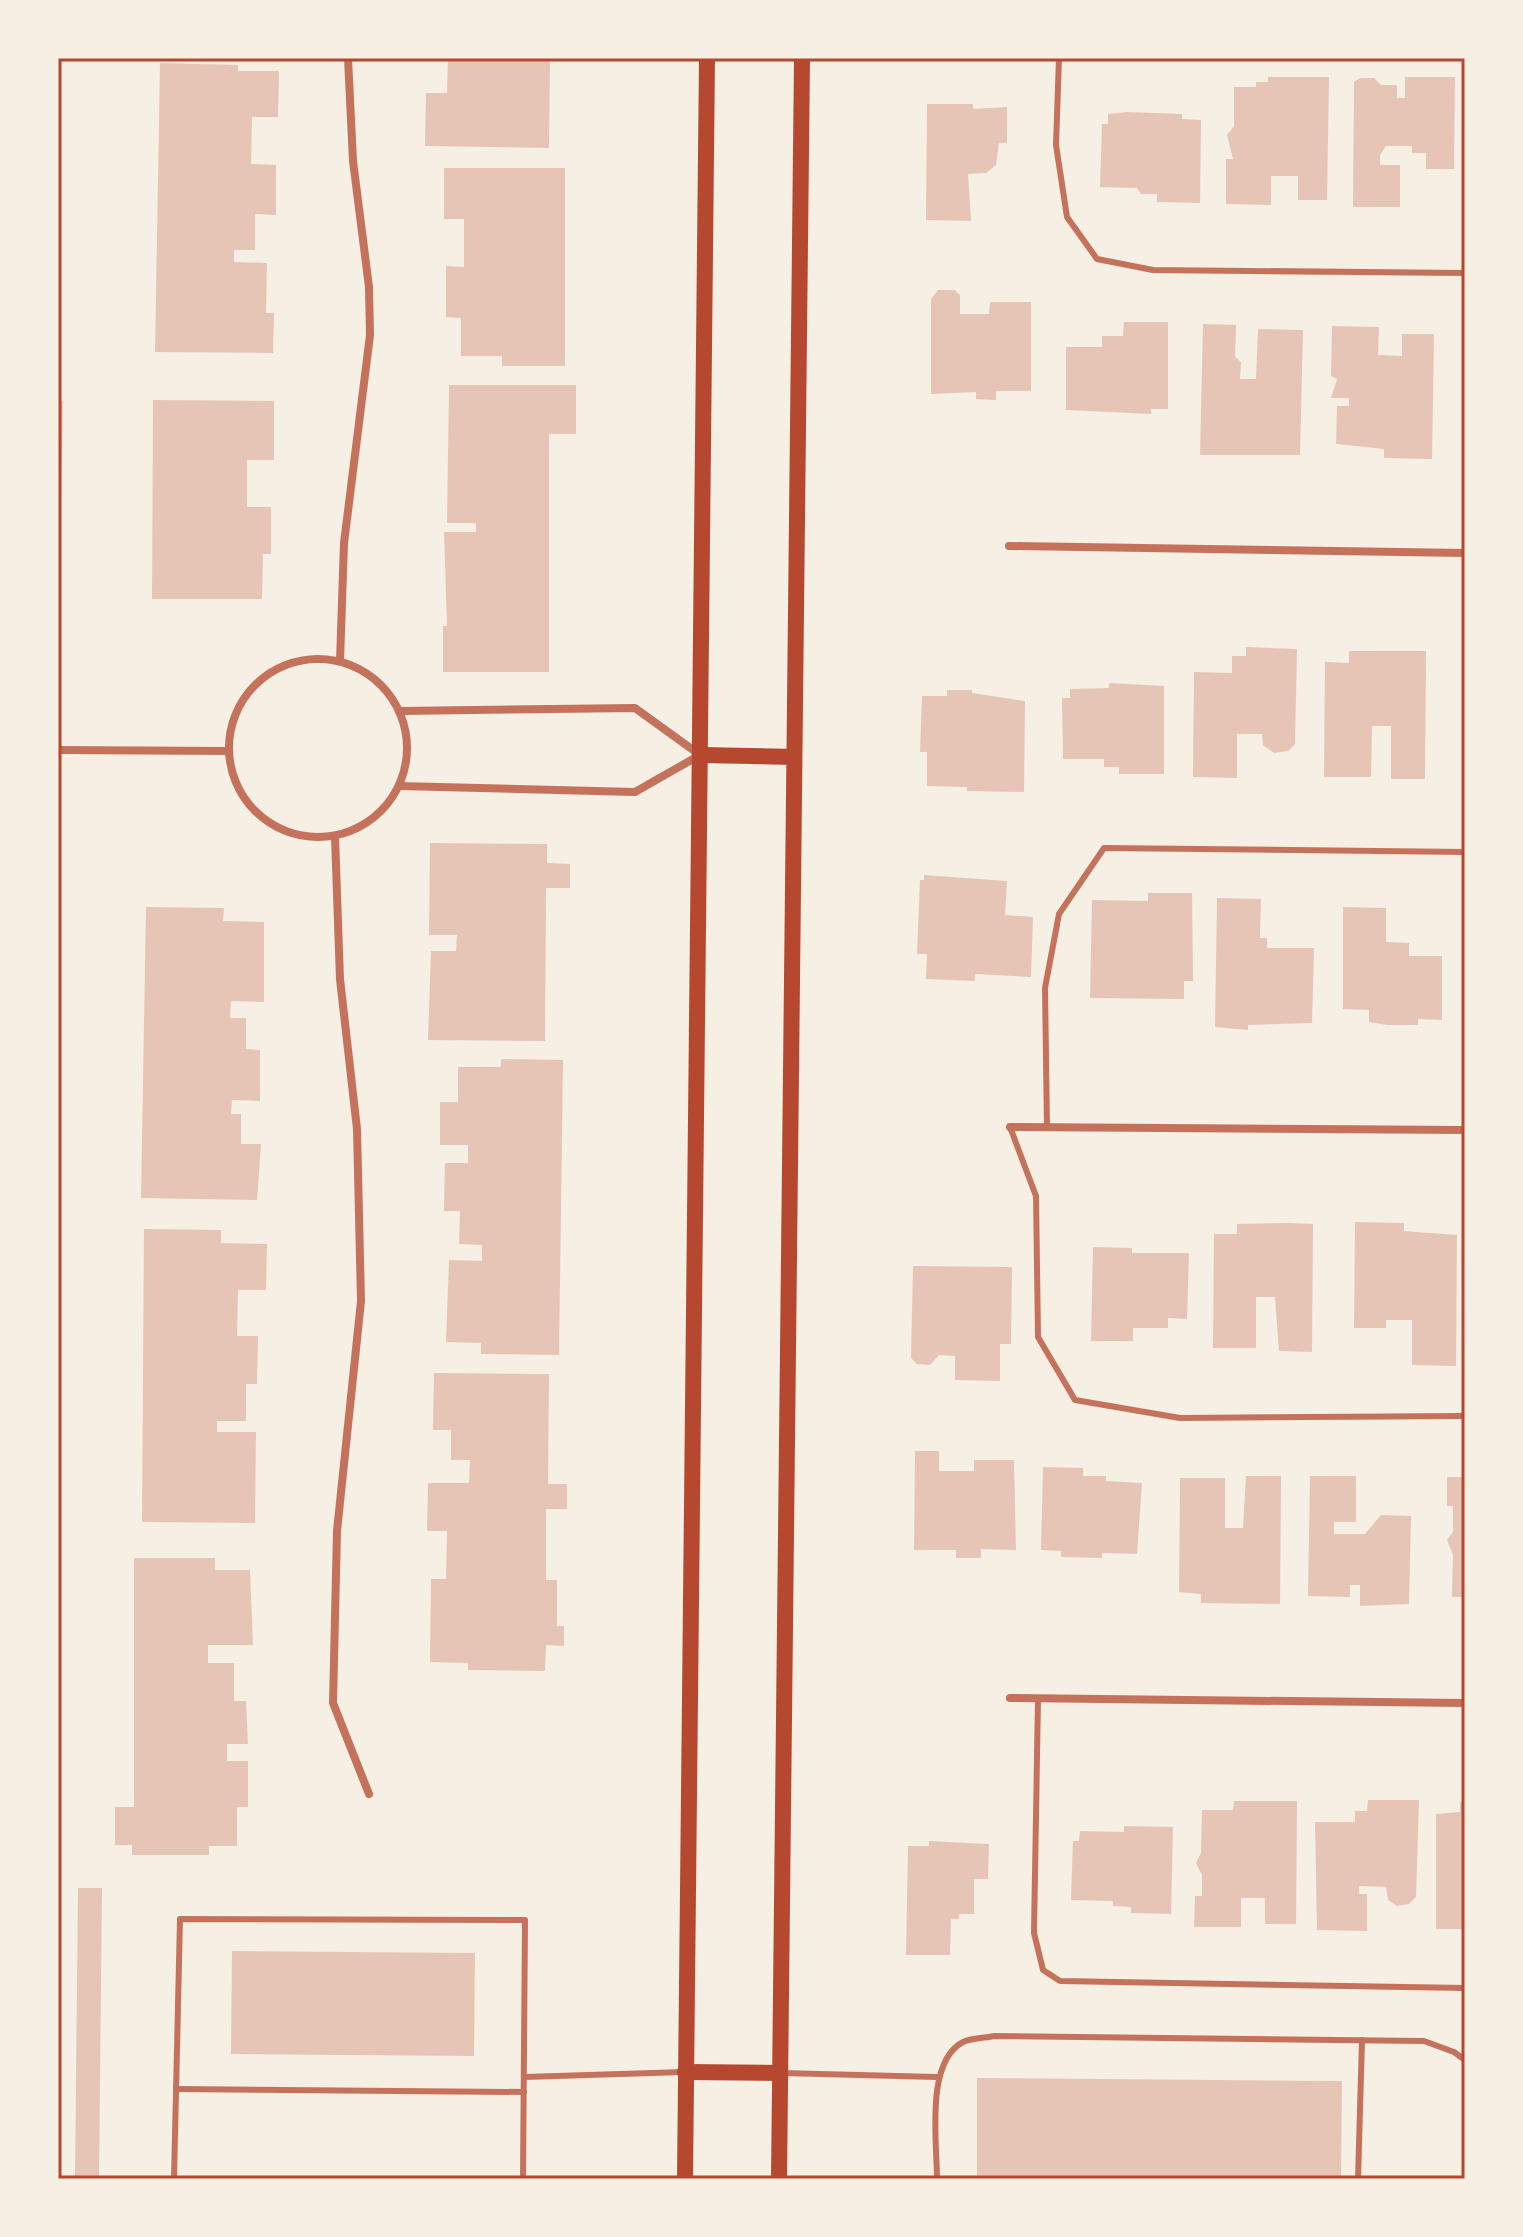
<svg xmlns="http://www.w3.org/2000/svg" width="1523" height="2237" viewBox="0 0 1523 2237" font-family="'Open Sans',sans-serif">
<rect width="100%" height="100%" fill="#f6efe4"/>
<g fill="#e6c5b7">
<polygon points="448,58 550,58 549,148 425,146 426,93 447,93"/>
<polygon points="160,63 238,65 238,71 279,71 278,117 252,117 251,164 276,165 276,215 255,214 255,250 234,250 234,262 267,263 266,313 274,313 273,353 155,352"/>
<polygon points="1268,77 1329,77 1327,200 1298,200 1298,176 1271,176 1271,205 1226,204 1226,159 1233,159 1227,135 1234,126 1234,87 1256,87 1256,82 1268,82"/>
<polygon points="1405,77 1455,77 1454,169 1426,169 1426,153 1412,153 1412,146 1386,146 1380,155 1380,165 1400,165 1400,207 1353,207 1354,82 1360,78 1374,78 1381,85 1397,85 1397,98 1405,98"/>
<polygon points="927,104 973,104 973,109 1007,107 1007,143 999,143 996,165 986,173 968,174 971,221 926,220"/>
<polygon points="1127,112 1182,114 1182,119 1201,120 1200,203 1157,202 1157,194 1141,194 1137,188 1100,187 1102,124 1108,124 1108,114"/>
<polygon points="444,168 565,168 565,366 502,366 502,356 461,356 461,318 446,317 446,266 464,267 464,219 444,219"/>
<polygon points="938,290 954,290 960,295 960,314 989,314 990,302 1031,302 1031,391 996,391 996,400 976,399 976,392 931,394 931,299"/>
<polygon points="1124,322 1168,322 1168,409 1151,409 1151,414 1066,410 1066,347 1102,347 1102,336 1123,336"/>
<polygon points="1203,324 1236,325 1235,357 1241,362 1240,379 1256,379 1258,329 1303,330 1300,455 1200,455"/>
<polygon points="1332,326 1379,327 1378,355 1402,356 1402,334 1434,334 1432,459 1384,458 1384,449 1336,444 1337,406 1349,406 1349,398 1331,398 1337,379 1331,376"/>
<polygon points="449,385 576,385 576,434 549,434 549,672 443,672 443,626 447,626 444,532 476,532 476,523 447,523"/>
<polygon points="153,400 274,401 274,460 247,460 247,507 271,507 271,554 263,554 262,599 152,599"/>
<polygon points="58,401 63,401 61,506 58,506"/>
<polygon points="1246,647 1297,649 1295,744 1288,751 1274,753 1263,745 1262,734 1237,734 1237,778 1193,777 1194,672 1232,673 1232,656 1246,656"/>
<polygon points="1349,651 1426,651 1425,779 1391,779 1391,726 1372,726 1371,777 1324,777 1325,662 1349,663"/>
<polygon points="1109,683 1164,686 1164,774 1119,774 1119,767 1104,767 1104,759 1063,759 1062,698 1070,698 1070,689 1109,688"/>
<polygon points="947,690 972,690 972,693 1025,701 1024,792 967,791 967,787 927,786 927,752 920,752 922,696 947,696"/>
<polygon points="430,843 547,844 547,863 570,864 570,888 546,888 545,1041 428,1040 431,951 456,951 457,935 429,935"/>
<polygon points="924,875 1007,881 1005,915 1033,917 1031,977 975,974 975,981 926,979 927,954 917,954 920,880 924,880"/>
<polygon points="1148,893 1192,893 1193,981 1184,981 1184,999 1090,998 1092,900 1148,901"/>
<polygon points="1217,898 1261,899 1260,938 1267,938 1267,948 1314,948 1312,1023 1248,1025 1248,1030 1215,1027"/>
<polygon points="146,907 224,908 223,921 264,922 264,1002 231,1001 230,1018 246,1018 246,1049 260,1050 260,1101 232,1100 231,1114 241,1114 241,1144 261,1144 257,1200 141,1198"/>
<polygon points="1343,907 1386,908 1386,942 1409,943 1409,956 1442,956 1442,1020 1418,1019 1418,1025 1387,1025 1369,1022 1369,1010 1343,1009"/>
<polygon points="501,1059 563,1060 559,1355 481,1354 481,1343 446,1342 449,1260 482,1261 482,1245 459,1244 460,1211 444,1211 445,1163 468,1163 468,1145 440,1145 440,1102 458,1102 458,1067 501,1067"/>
<polygon points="1355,1222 1404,1223 1404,1231 1457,1235 1456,1366 1412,1365 1412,1320 1386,1320 1386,1328 1354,1328"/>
<polygon points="1289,1223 1313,1224 1312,1352 1279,1351 1275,1297 1256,1297 1256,1348 1213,1348 1214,1234 1237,1234 1237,1224"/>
<polygon points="144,1229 221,1230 221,1243 267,1244 266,1290 238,1290 237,1336 258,1336 257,1384 246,1384 246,1421 217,1421 217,1432 256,1432 255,1523 142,1522"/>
<polygon points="1093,1247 1132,1248 1132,1253 1189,1253 1187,1319 1168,1318 1168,1328 1133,1328 1133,1341 1091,1341"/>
<polygon points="913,1266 1012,1267 1011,1344 1000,1344 1000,1381 955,1380 955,1356 939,1355 930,1365 917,1364 911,1358"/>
<polygon points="434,1373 549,1374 548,1484 567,1484 567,1509 546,1509 546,1580 557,1580 557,1626 564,1626 564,1646 546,1645 545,1671 468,1670 468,1663 430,1662 431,1579 446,1579 447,1531 427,1531 428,1483 469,1483 470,1460 451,1460 451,1430 433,1430"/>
<polygon points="915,1451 939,1451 939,1471 974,1471 974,1460 1014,1460 1016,1550 981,1549 981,1558 956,1558 956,1550 914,1550"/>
<polygon points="1043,1467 1083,1468 1083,1476 1106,1476 1106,1481 1142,1483 1137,1554 1102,1553 1102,1558 1061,1557 1061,1551 1041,1550"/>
<polygon points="1246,1476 1281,1476 1280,1604 1201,1603 1201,1594 1179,1592 1180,1478 1225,1478 1225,1528 1243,1528"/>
<polygon points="1310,1476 1356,1476 1356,1522 1334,1522 1334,1534 1365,1534 1381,1515 1411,1516 1409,1604 1360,1606 1360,1585 1350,1585 1350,1597 1308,1596"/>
<polygon points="1447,1477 1465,1477 1465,1597 1452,1597 1453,1555 1447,1540 1453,1532 1453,1506 1447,1506"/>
<polygon points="134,1558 215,1558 215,1570 250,1570 253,1645 208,1645 208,1663 234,1663 234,1701 246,1701 248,1744 227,1744 227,1761 248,1761 248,1807 237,1807 237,1846 209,1846 209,1855 132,1855 132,1845 115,1845 115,1807 134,1807"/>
<polygon points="1368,1800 1419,1800 1416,1897 1409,1904 1397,1906 1388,1900 1386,1887 1359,1886 1359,1894 1367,1894 1367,1931 1317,1930 1315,1822 1355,1822 1355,1811 1367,1811"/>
<polygon points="1234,1801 1297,1801 1296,1924 1265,1924 1265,1898 1241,1898 1241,1927 1194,1927 1195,1896 1202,1896 1202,1875 1196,1863 1201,1853 1202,1810 1233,1810"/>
<polygon points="1460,1802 1465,1802 1465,1929 1436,1929 1436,1814 1460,1812"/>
<polygon points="1124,1826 1173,1827 1171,1914 1131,1913 1131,1907 1113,1906 1113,1901 1071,1900 1073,1841 1079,1841 1080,1831 1124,1832"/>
<polygon points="929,1841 989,1844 988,1879 974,1879 974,1914 959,1914 959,1919 951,1919 950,1955 906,1955 908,1846 929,1846"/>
<polygon points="78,1888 102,1888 99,2178 75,2178"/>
<polygon points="232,1951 475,1953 474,2056 231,2054"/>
<polygon points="977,2078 1342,2081 1341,2179 977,2179"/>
</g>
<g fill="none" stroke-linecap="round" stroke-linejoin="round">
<g stroke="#c5725c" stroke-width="6">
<polyline points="1059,58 1056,145 1067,217 1097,259 1153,270 1465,273"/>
<polyline points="1010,1127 1036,1196 1038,1337 1075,1400 1180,1418 1465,1416"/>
<polyline points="1047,1128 1045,988 1059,914 1104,848 1465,852"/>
<polyline points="1038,1698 1034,1933 1043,1970 1060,1981 1465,1988"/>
<polyline points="781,2073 937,2077"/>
<polyline points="524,2077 684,2072"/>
<polyline points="176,2089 524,2092"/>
<polyline points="174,2179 180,1919 525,1920 523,2179"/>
<path d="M937,2179C937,2142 925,2062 963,2042C972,2038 985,2038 995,2036L1424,2041L1454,2052L1465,2060"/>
<polyline points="1358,2179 1362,2040"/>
</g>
<g stroke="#c5725c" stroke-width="8">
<polyline points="1009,546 1465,553"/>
<circle cx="318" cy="748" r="89"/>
<polyline points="340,661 344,543 370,335 369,287 353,161 348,58"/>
<polyline points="58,750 229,751"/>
<polyline points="399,786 635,792 700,755 635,708 399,711"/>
<polyline points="335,837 340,979 357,1129 361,1301 337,1531 333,1703 369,1794"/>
<polyline points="1010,1127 1465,1130"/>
<polyline points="1010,1698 1465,1703"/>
</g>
<g stroke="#b5482f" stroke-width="16">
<polyline points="700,755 794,757"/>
<polyline points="685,2072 780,2073"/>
<polyline points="685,2179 707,58"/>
<polyline points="779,2179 802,58"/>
</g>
</g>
<rect width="1523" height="2237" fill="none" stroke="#f6efe4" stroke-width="120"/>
<rect x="60" y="60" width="1403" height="2117" fill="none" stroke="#b5482f" stroke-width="3"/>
</svg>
